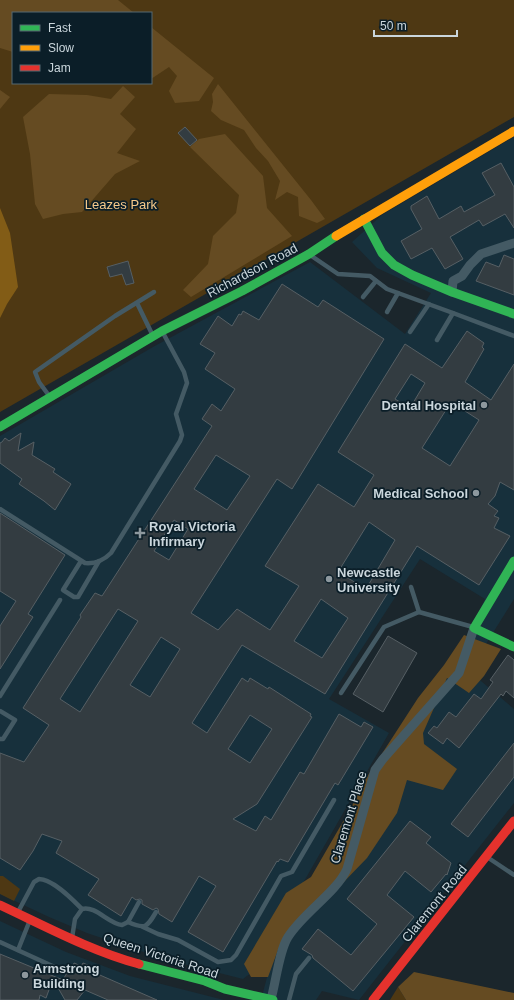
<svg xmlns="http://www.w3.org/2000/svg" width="514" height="1000" viewBox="0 0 514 1000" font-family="Helvetica,sans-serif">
<rect width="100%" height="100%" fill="#1b262c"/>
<g fill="#17303c">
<polygon points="514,137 514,599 469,671 514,709 514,803 359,1000 322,991 316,1000 261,1000 280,928 452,669 485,599 420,559 329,699 389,733 252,972 243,979 168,960 87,933 49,917 0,894 0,436 153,347 310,262 405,334 431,293 377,268 352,242 382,215"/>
<polygon points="0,921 66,952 130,976 224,1000 0,1000"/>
</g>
<g fill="#4e3813" fill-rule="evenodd">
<path d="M0,0H514V117L0,412ZM13,13H151V83H13Z"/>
<polygon points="0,876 3,876 20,889 14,901 0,894"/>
<polygon points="398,987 406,1000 434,1000 390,1000"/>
</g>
<g fill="#654b22">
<polygon points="0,0 118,0 134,13 13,13 13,52 0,48"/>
<polygon points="151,27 214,78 199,101 175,103 169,91 177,76 169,67 151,79"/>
<polygon points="218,84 311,200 325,219 317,223 299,216 298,197 287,192 275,200 280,181 268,161 256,148 244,130 221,120 211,111 213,102 212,94"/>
<polygon points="123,86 135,97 120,114 136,129 117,153 140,161 115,174 82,212 63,214 43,219 35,204 30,154 23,117 49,94 87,95 111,99"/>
<polygon points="0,90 10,97 0,109"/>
<polygon points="225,134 263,176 267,208 292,236 191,297 183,290 208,264 213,236 236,213 239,195 190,147 199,139"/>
<polygon points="464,635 501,649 484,676 469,693 447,678 423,733 424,744 457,769 443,790 407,780 397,813 367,858 278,950 268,977 251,977 244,964 286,893 311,877 352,806 363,783 418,698 444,665"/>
<polygon points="414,972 514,993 514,1000 406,1000 398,987"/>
</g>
<polygon fill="#825c16" points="0,208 10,233 18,287 7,304 0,318"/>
<g fill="#333c41" stroke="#565f64" fill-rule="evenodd">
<polygon points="185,127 197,140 190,146 178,133"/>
<polygon points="501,163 514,187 514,228 505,214 483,226 479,220 450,237 463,259 445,269 432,248 411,259 401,241 422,229 411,209 411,206 427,196 439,219 461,206 464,212 495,195 482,173"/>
<polygon points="504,255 514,259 514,295 476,281 486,262 499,267"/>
<polygon points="128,261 134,283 126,285 122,274 110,277 107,267"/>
<path d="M282,284L318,307L323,300L384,339L292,489L277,479L191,613L218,630L237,609L270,630L299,586L265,566L318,484L354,507L374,475L338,452L405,344L442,368L467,331L484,343L482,347L484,349L465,382L491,400L514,364V490L500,482L495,496L488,504L498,511L494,516L499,518L494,528L510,536L479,585L417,546L325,694L242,645L192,723L207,733L242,678L248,682L250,678L268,689L269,687L311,714L310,716L312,717L257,804L233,819L256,831L265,816L271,820L300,772L304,774L339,714L361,727L364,722L373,727L338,785L335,783L288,862L280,859L278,862L277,861L223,952L188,932L216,886L199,876L172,922L159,914L158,909L156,908L153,910L142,904V900L140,899L136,900L132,897L121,916L88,895L99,879L56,853L62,841L42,834L33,851L20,870L0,858V753L24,762L49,725L23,708L81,617L80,615L95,593L102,596L212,426L202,419L212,404L221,411L235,389L205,369L215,353L200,344L218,316L232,326L239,314L241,315L243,311L259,320ZM411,374L425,383L410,408L395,399ZM451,402L479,420L450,466L422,448ZM216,455L250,476L227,510L194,489ZM174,520L188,529L169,560L154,551ZM369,522L395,540L366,589L338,572ZM321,599L348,618L322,658L294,641ZM118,609L138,621L80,712L60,699ZM161,637L180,649L150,697L130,685ZM250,715L272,729L250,763L228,749Z"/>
<polygon points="21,433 18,451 34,442 32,455 55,469 53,472 71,484 55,510 44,501 19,484 22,479 0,463 0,443 2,442 5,438 9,441"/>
<polygon points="0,513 65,555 28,614 33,617 0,669 0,626 16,601 0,591"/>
<polygon points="388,636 417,653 383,712 353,694"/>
<polygon points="508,655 514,660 514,698 506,691 503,696 501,694 459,748 447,738 443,744 428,733 434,726 437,728 449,712 456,717 474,694 481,699 493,682 490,680"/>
<polygon points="514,743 514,777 468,837 451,824"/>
<polygon points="410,821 431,837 426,843 451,863 447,875 446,874 431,892 405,871 387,895 414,917 353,991 313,958 312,955 302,949 318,929 351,955 377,924 347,899"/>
<polygon points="0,954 63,980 70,967 72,968 74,963 81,966 83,963 95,968 93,972 157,1000 108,1000 85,990 77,1000 65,1000 53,979 46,998 40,995 39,1000 0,1000"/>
</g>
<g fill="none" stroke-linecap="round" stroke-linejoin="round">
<g stroke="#445a64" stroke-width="4.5">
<polyline points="310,255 338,274 370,276 387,289 453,313 437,340"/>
<polyline points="363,297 376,281"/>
<polyline points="137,303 153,336"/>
<polyline points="387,312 398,293"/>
<polyline points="453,313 514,336"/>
<polyline points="410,332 429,304"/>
<polyline points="50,397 39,382 35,372 115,316 154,292"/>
<path d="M0,509L85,563C96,564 104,560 111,553L180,441L182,435L176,414L187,383L184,372L162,331"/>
<polyline points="81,561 63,590 74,597 78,597 99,561"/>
<polyline points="411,587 419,612"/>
<polyline points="341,693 384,627 419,612 473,627"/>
<polyline points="0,696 60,600"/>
<polyline points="0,711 15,720 3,739 0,739"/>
<polyline points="487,857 514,875"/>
<path d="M18,912L34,882L39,879C53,879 73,900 82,909"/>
<path d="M128,922C146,930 147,927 156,912"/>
<polyline points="143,927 158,934 178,940 218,962 231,960 236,955 281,876 292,872 334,800"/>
<path d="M72,938L75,919L82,909C95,905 109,924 122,925L128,922L139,902"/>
<polyline points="0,942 59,969"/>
<polyline points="18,950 30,920"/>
<polyline points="289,1000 296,974 309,958"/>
</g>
<g stroke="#445a64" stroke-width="9">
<polyline points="452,292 453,281 462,276 470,265 481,254 514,243"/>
<path d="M271,999C276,982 279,951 288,937C304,912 336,893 347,869L375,770L383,759L459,673L474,628"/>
</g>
<g stroke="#30b455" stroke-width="9">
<polyline points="364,219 382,253 394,265 412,275 452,292 514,314"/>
<polyline points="0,427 162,331 242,291 309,254 336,236"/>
<polyline points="514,561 474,628 514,647"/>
<polyline points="139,964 205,981 225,989 273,1000"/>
</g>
<polyline stroke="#ff9f0a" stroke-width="9" points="336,236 514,131"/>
<g stroke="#e5322d" stroke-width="9">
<path d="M0,905C45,926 91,951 139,964"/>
<polyline points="373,1000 514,821"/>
</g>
</g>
<g fill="#8d989e" stroke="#0b1e28" stroke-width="1.5">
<circle cx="484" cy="405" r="4"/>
<circle cx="476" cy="493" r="4"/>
<path d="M138 527h4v4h4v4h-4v4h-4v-4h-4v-4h4z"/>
<circle cx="329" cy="579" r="4"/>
<circle cx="25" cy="975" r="4"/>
</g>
<g text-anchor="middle" stroke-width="3.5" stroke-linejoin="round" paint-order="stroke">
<g font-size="13" fill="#f6c98a" stroke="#0b1e28">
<text x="121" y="209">Leazes Park</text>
</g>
<g font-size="13" fill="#cad6dc" stroke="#0b1e28">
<text transform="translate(252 270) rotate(-28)" y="5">Richardson Road</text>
<text transform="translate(348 817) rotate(-73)" y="5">Claremont Place</text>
<text transform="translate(434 903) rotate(-51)" y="5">Claremont Road</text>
<text transform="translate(161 955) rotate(18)" y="5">Queen Victoria Road</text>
</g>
<g font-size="13" font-weight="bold" fill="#cad6dc" stroke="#0b1e28" text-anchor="start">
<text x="476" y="410" text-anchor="end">Dental Hospital</text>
<text x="468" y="498" text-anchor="end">Medical School</text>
<text x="149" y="531">Royal Victoria<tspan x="149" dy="15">Infirmary</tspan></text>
<text x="337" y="577">Newcastle<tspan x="337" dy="15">University</tspan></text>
<text x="33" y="973">Armstrong<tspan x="33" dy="15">Building</tspan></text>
</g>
</g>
<rect x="12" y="12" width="140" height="72" fill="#0b1e28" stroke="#576870"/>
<rect x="20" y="25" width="20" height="6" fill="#30b455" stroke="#576870"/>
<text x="48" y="32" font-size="12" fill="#cad6dc">Fast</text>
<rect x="20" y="45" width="20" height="6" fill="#ff9f0a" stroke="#576870"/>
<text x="48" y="52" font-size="12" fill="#cad6dc">Slow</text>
<rect x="20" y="65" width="20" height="6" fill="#e5322d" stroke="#576870"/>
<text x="48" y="72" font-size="12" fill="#cad6dc">Jam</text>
<path d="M374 30v6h83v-6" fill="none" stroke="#cad6dc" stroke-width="2"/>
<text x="380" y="30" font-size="12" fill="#cad6dc" stroke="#0b1e28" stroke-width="3" paint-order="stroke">50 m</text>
</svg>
